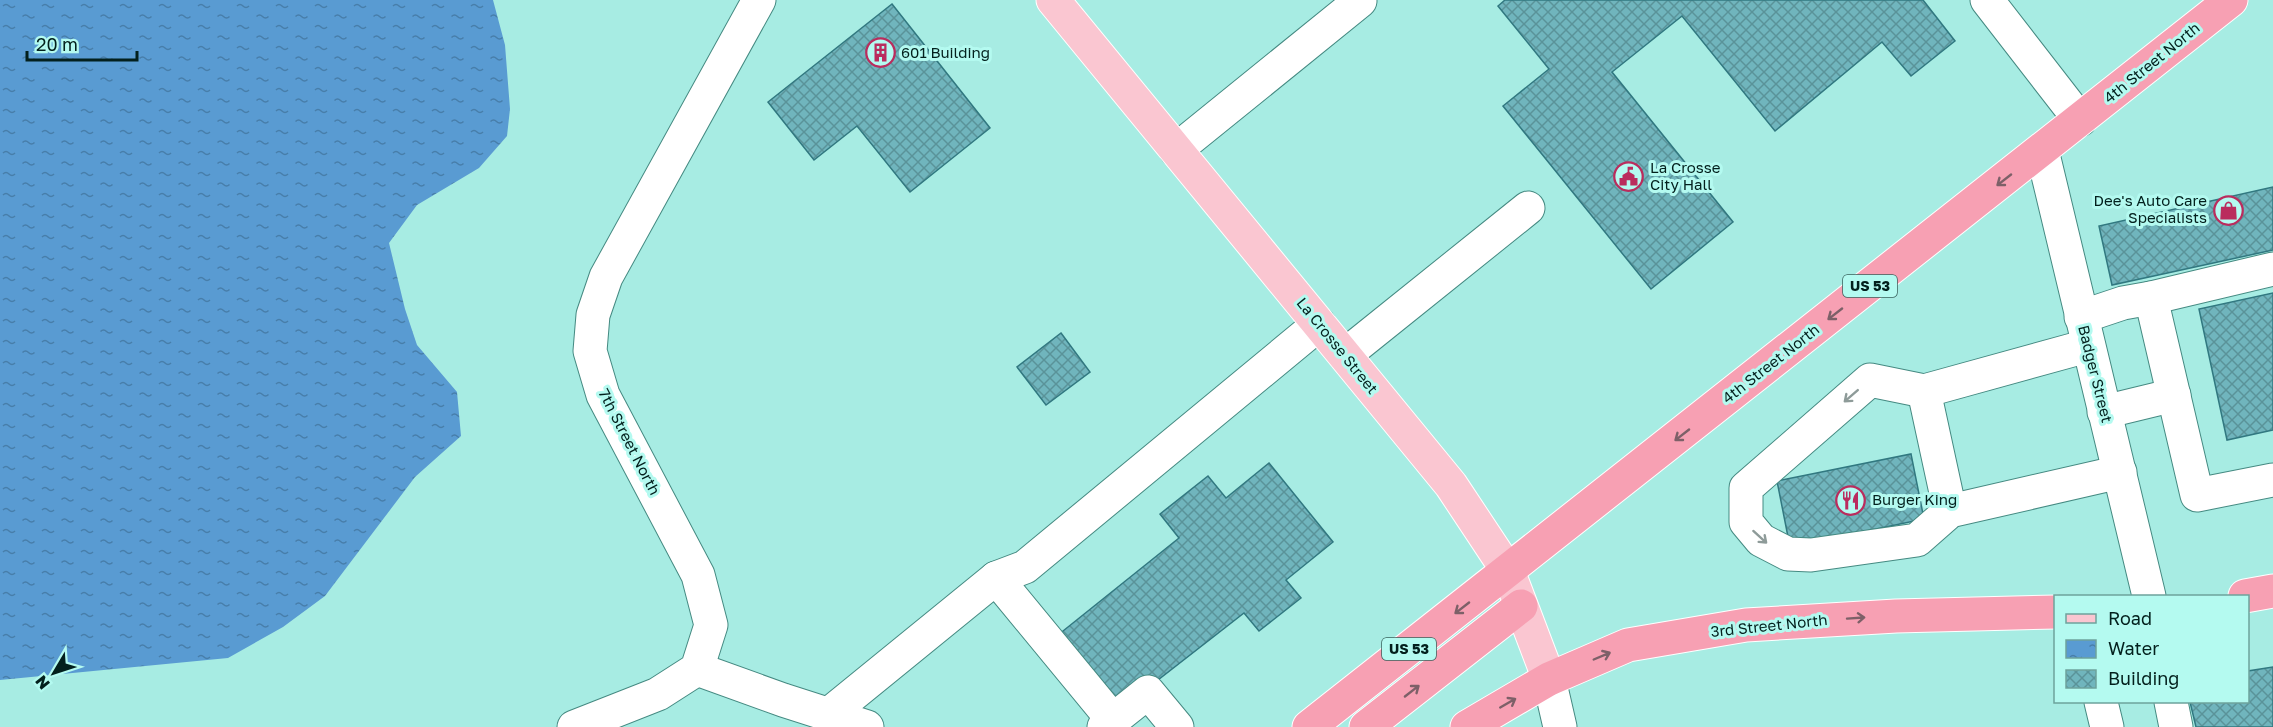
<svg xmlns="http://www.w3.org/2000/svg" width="2273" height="727" viewBox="0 0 2273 727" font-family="'Golos Text',sans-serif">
<defs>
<pattern id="water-ripples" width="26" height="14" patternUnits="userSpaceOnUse" patternTransform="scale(1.5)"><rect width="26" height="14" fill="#599bd2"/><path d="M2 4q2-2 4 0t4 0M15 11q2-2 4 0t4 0" fill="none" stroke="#477eaa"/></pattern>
<pattern id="building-cross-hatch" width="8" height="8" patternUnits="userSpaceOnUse" patternTransform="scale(1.5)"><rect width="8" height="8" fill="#70b5bd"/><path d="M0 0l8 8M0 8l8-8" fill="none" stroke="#5a9399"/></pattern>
</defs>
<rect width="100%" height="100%" fill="#a7ece3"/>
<polygon fill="url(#water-ripples)" points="0,0 493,0 505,45 510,109 507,136 479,168 417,205 389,243 405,309 417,345 457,392 461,436 415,477 325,596 283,627 228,658 0,680"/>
<g fill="url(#building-cross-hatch)" stroke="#317880" stroke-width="1.5">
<polygon points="1505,0 1923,0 1955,41 1911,76 1882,42 1775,131 1682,16 1612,72 1733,222 1651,289 1503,106 1549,69 1498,6"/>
<polygon points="892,4 990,128 910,192 857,126 814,160 768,102"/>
<polygon points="2273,187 2273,250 2112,285 2099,226"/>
<polygon points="2273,293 2273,430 2227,440 2199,309"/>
<polygon points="1061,333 1090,372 1046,405 1017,367"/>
<polygon points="1911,454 1924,519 1790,547 1777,481"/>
<polygon points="1269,463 1333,542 1286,580 1301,598 1259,631 1244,613 1122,708 1058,635 1179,538 1160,514 1208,476 1226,498"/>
<polygon points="2273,667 2273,727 2196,727 2190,702 2248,702 2248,671"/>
</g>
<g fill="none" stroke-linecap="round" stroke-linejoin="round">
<defs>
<g id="minor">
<polyline points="1987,0 2080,120"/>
<polyline points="1176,150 1360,1"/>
<polyline points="2042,150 2149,596"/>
<polyline points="2273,269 2151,298 2197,495 2273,480"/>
<polyline points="2081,317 2123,303 2151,298"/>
<polyline points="2087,346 1924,391 1870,380 1746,488 1746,522 1761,540 1788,554 1811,555 1917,540 1950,511 2120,472"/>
<polyline points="1345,355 1528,208"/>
<polyline points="1924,391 1950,511"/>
<polyline points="2104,412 2174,395"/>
<polyline points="996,578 1025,567 1319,324"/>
<polyline points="697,669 783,700 867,727"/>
<polyline points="1549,679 1560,727"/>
<polyline points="2101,702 2107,727"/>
<polyline points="2171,702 2176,727"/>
<polyline points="829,714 996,578 1113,720 1104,727"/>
<polyline points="1113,720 1148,692 1177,727"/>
<polyline points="574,727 658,694 697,669 711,625 698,575 603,395 590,351 593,315 606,277 759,0"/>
</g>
<polyline id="major" points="1053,0 1451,485 1508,571 1549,679"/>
<g id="highway">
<polyline points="2245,596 2273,591"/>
<polyline points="1309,727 2231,0"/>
<polyline points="1366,727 1521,606"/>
<polyline points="1467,727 1549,679 1628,645 1746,625 1896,616 2056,612"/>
</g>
</defs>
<use href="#minor" stroke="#458a82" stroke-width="35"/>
<use href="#major" stroke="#fff" stroke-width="35"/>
<use href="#highway" stroke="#fff" stroke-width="35"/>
<use href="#minor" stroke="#fff" stroke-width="33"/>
<use href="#major" stroke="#fac6d1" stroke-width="33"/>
<use href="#highway" stroke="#f7a0b3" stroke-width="33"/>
</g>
<defs><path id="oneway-shaft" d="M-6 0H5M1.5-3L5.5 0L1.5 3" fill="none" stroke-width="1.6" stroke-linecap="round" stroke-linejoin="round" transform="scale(1.5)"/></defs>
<g stroke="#7d6068">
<use href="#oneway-shaft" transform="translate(2004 180) rotate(142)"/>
<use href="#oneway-shaft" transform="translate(1835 314) rotate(142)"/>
<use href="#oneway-shaft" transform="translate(1682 435) rotate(142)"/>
<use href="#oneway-shaft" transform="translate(1462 608) rotate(142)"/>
<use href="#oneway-shaft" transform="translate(1856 618) rotate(-4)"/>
<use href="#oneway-shaft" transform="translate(1602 656) rotate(-23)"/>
<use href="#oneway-shaft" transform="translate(1412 691) rotate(-38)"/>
<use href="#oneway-shaft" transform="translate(1508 703) rotate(-30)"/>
</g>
<g stroke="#8e9b99">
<use href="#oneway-shaft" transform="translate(1851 396) rotate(139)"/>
<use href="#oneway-shaft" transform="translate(1760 537) rotate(42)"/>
</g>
<defs>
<symbol id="building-ring" viewBox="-11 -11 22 22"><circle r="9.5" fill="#b4faf0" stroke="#ba2c5d" stroke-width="1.5"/><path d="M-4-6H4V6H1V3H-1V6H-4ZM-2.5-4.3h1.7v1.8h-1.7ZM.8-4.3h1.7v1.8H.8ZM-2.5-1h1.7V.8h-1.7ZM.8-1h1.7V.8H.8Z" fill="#ba2c5d"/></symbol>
<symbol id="civic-ring" viewBox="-11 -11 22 22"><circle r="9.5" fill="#b4faf0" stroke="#ba2c5d" stroke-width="1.5"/><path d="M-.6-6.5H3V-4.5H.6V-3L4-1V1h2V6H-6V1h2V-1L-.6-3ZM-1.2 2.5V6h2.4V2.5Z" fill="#ba2c5d"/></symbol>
<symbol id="shop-ring" viewBox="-11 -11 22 22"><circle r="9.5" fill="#b4faf0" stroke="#ba2c5d" stroke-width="1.5"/><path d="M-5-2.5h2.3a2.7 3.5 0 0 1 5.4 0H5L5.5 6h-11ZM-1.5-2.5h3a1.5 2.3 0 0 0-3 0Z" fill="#ba2c5d"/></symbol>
<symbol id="restaurant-ring" viewBox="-11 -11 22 22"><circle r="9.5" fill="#b4faf0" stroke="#ba2c5d" stroke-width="1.5"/><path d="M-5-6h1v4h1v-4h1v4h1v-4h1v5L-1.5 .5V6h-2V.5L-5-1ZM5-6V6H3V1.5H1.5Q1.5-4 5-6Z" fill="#ba2c5d"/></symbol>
</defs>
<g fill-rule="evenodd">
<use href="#building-ring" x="864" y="36" width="33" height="33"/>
<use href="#civic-ring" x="1612" y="160" width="33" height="33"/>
<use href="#shop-ring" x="2212" y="194" width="33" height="33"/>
<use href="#restaurant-ring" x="1834" y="484" width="33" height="33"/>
</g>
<g text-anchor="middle" stroke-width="6" stroke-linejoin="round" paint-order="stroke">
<g fill="#b4faf0" stroke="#38615c" stroke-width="1.5">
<rect x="1843" y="275" width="54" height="22" rx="4.5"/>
<rect x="1382" y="638" width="54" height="22" rx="4.5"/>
</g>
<g font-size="14" font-weight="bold" fill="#03201d">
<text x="1870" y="291">US 53</text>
<text x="1409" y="654">US 53</text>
</g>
<g font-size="15" fill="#03201d" stroke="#b4faf0" text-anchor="start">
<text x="901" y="58">601 Building</text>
<text x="1650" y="173">La Crosse<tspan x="1650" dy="17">City Hall</tspan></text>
<text x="2207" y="206" text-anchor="end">Dee's Auto Care<tspan x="2207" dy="17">Specialists</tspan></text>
<text x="1872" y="505">Burger King</text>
</g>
<g font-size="15" fill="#03201d" stroke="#b4faf0">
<text transform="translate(2152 63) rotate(-39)" y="5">4th Street North</text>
<text transform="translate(1337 346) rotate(51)" y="5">La Crosse Street</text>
<text transform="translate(1771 364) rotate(-38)" y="5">4th Street North</text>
<text transform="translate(2095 374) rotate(76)" y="5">Badger Street</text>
<text transform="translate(629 442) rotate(63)" y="5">7th Street North</text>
<text transform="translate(1769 626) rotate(-6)" y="5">3rd Street North</text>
</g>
</g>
<rect x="2054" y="595" width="195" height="108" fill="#b4faf0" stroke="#6da39c" stroke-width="1.5"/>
<rect x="2066" y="614" width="30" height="9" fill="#fac6d1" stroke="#6da39c" stroke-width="1.5"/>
<text x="2108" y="625" font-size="18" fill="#03201d">Road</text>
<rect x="2066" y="640" width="30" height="18" fill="url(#water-ripples)" stroke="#6da39c" stroke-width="1.5"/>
<text x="2108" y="655" font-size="18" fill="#03201d">Water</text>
<rect x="2066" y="670" width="30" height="18" fill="url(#building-cross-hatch)" stroke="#6da39c" stroke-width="1.5"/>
<text x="2108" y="685" font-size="18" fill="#03201d">Building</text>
<g transform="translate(54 673) rotate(231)" stroke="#b4faf0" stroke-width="4.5" paint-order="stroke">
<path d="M0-4.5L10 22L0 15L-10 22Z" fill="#03201d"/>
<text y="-9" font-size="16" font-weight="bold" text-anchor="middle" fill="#03201d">N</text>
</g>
<path d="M27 51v9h110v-9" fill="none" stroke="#03201d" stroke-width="3"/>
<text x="36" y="51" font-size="18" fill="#03201d" stroke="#b4faf0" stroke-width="4.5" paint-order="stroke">20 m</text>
</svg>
